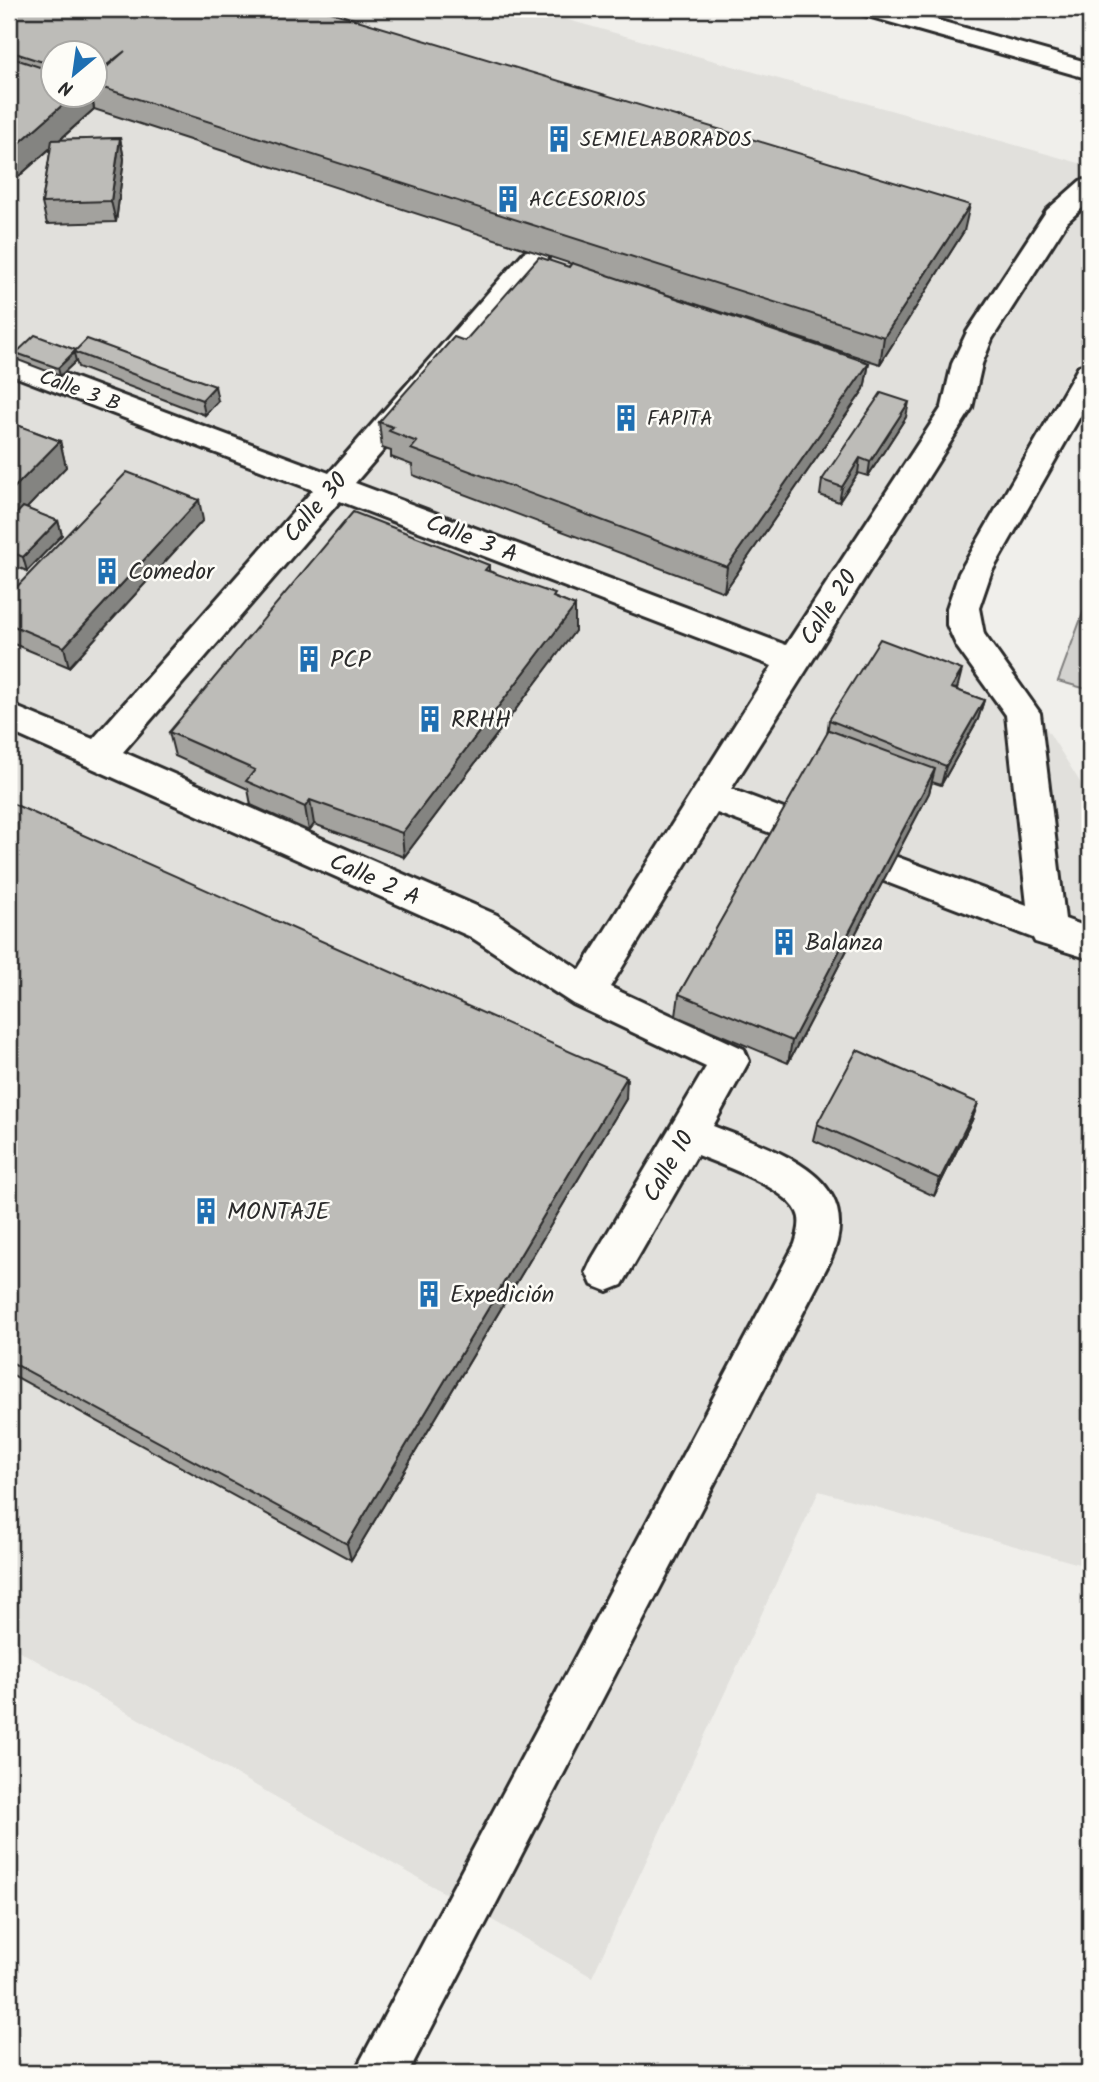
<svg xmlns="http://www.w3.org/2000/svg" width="1099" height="2082" viewBox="0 0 1099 2082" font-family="Kalam,sans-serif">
<rect width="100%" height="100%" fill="#f0efeb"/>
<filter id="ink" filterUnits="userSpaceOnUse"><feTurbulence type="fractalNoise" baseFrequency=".0143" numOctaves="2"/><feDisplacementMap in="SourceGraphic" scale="14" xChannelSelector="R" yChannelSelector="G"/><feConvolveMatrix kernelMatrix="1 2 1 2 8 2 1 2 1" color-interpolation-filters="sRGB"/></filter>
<g filter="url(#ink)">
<path fill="#e1e0dc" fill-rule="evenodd" d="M9,9H529L1090,166V340L952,578L1090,798V1567L819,1491L592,1977L9,1645ZM52,52H94V94H52Z"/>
<polygon fill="#d3d2cf" stroke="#7f7e7d" stroke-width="2" points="1090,594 1090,690 1058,681"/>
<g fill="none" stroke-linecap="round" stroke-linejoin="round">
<defs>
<g id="minor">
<polygon points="857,9 897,9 1090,63 1090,79 861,14"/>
<path d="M1090,179V201L1067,222L992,339L982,364L972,408L731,789L797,814L802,824L797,834L784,838L717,813L610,987L744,1049L749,1061L713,1126C774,1150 869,1176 830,1261L408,2073H354L795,1244C798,1234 802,1221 797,1212C785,1187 722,1165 697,1155L622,1285L607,1291L592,1285L586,1272L592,1259L706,1067L573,1004L471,937L9,731V704L93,739L313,490L9,374V353L329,473L524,252L534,249L544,252L548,258L544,264L355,483L786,645L942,407L952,364L967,332L1047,210L1080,181ZM340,501L772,666L580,970L497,915L123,752Z"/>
<polygon points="1090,363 1090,399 991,573 979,608 984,634 1040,713 1065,919 1090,928 1090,959 1035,942 1033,938 876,878 871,868 876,858 889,854 1027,905 1006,715 957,647 947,625 947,608 959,573 1075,373 1079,366"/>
</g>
</defs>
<use href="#minor" stroke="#2b2b2b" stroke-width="6"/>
<use href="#minor" fill="#fdfcf7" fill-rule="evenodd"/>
</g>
<g fill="#a3a29e" stroke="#2b2b2b" stroke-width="2" fill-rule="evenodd">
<path d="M9,9L964,231L880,364L640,286L869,363L864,389L724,592L413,475L412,465L391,457V451L382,448L379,422L465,341L572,264L94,109L93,102L94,109L60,140L120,138L124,159L116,222L47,224L42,203L51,148L9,185ZM52,52H94V94H52Z"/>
<polygon points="76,350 218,401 205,415 78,367 76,361 60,376 18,360 16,353"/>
<polygon points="906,417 868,476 858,473 839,502 820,495 822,480"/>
<polygon points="9,422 60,441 66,467 26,509 58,521 62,535 27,571 9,564"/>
<polygon points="203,520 69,667 9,642 9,595"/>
<polygon points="489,565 489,571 575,606 575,631 404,857 314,824 309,831 251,805 248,789 175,756 169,732"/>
<polygon points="957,690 984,700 978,719 941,785 932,782 929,793 788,1063 676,1016 679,994 827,735 829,720"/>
<polygon points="9,802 626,1099 351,1560 9,1373"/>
<polygon points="978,1103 972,1120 934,1196 813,1140 817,1124"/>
</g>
<g fill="#848481" stroke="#2b2b2b" stroke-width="2">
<polygon points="75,94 91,94 94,109 9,185 9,152"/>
<polygon points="120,138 124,159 116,222 111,201"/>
<polygon points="970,205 964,231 880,364 884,337"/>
<polygon points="74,353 76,361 60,376 58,368"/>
<polygon points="869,363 864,389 724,592 727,567"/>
<polygon points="215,386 218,401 205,415 202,400"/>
<polygon points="909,402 906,417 868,476 870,462"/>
<polygon points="60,441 66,467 9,527 9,493"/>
<polygon points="860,458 858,473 839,502 842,487"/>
<polygon points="199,500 203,520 69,667 64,647"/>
<polygon points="58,521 62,535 27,571 23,557"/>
<polygon points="575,606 575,631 404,857 402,833"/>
<polygon points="962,670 957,689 951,688"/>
<polygon points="984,700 978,719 941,785 946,766"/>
<polygon points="935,769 929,793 788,1063 792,1041"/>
<polygon points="310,800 314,824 309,831 305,807"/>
<polygon points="627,1077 626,1099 351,1560 347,1544"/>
<polygon points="978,1103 972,1120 934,1196 940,1179"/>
</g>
<g fill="#bdbcb8" stroke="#2b2b2b" stroke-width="2">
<polygon points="9,9 321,9 970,205 884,337 94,85 94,78 125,51 94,75 94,52 52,52 52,65 9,51"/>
<polygon points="9,57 52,71 52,94 75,94 9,152"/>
<polygon points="120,138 111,201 42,203 52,140"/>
<polygon points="539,257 569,267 572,263 869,363 727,567 411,449 417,442 389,431 393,427 379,422 454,337 465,341"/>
<polygon points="35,335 76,350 58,368 16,353"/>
<polygon points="87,339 215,386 202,400 74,352"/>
<polygon points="881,393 909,402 870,462 860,458 842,487 822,480"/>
<polygon points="9,422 60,441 9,493"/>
<polygon points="127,472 199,500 64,647 9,624 9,595"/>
<polygon points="23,507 58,521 23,557 9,551 9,522"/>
<polygon points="353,512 489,565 485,570 555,594 553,597 575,606 402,833 310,800 305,807 246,781 255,770 169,732"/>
<polygon points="880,639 962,670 951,688 984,700 946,766 829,720"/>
<polygon points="829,730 935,769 792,1041 679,994"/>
<polygon points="9,802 627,1077 347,1544 9,1361"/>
<polygon points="857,1050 978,1103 940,1179 817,1124"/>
</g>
</g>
<defs>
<symbol id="building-bare" viewBox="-9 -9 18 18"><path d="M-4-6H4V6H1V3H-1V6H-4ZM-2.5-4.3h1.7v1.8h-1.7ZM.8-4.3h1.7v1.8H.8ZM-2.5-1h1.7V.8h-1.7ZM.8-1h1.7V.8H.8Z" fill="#1f6fb2" stroke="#fdfcf7" stroke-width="2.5" paint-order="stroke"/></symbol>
</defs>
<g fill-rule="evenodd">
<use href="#building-bare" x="540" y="120" width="38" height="38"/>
<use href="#building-bare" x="489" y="180" width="38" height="38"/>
<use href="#building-bare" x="607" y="399" width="38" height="38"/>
<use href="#building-bare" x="88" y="552" width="38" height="38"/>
<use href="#building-bare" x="290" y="640" width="38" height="38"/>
<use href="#building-bare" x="411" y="700" width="38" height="38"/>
<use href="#building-bare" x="765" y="923" width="38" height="38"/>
<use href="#building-bare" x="187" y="1192" width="38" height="38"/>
<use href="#building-bare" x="410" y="1275" width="38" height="38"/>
</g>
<g text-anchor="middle" stroke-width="5" stroke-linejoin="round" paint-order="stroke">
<g font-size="21" fill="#2b2b2b" stroke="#fdfcf7" text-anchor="start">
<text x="580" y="146">SEMIELABORADOS</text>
<text x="529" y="206">ACCESORIOS</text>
<text x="647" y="425">FAPITA</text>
</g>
<g font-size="21" fill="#2b2b2b" stroke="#fdfcf7">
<text transform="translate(80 390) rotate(20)" y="7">Calle 3 B</text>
</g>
<g font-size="24" fill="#2b2b2b" stroke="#fdfcf7">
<text transform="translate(315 507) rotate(-49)" y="8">Calle 30</text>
<text transform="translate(472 538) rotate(21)" y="8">Calle 3 A</text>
<text transform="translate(828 607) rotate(-57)" y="8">Calle 20</text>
<text transform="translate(375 879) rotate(24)" y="8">Calle 2 A</text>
<text transform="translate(668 1166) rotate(-60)" y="8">Calle 10</text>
</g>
<g font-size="24" fill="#2b2b2b" stroke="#fdfcf7" text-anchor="start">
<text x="128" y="579">Comedor</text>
<text x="330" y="667">PCP</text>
<text x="451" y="727">RRHH</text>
<text x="805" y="950">Balanza</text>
<text x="227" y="1219">MONTAJE</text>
<text x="450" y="1302">Expedición</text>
</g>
</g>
<rect width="1099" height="2082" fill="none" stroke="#fdfcf7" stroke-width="35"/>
<rect x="18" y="18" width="1064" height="2047" fill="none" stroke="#2b2b2b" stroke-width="2.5" filter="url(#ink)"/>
<g transform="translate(74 74) rotate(209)"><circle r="33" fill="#fdfcf7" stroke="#a9a8a5" stroke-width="2"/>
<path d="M0-5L12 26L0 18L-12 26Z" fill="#1f6fb2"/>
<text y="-10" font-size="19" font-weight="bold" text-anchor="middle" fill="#2b2b2b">N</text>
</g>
</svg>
